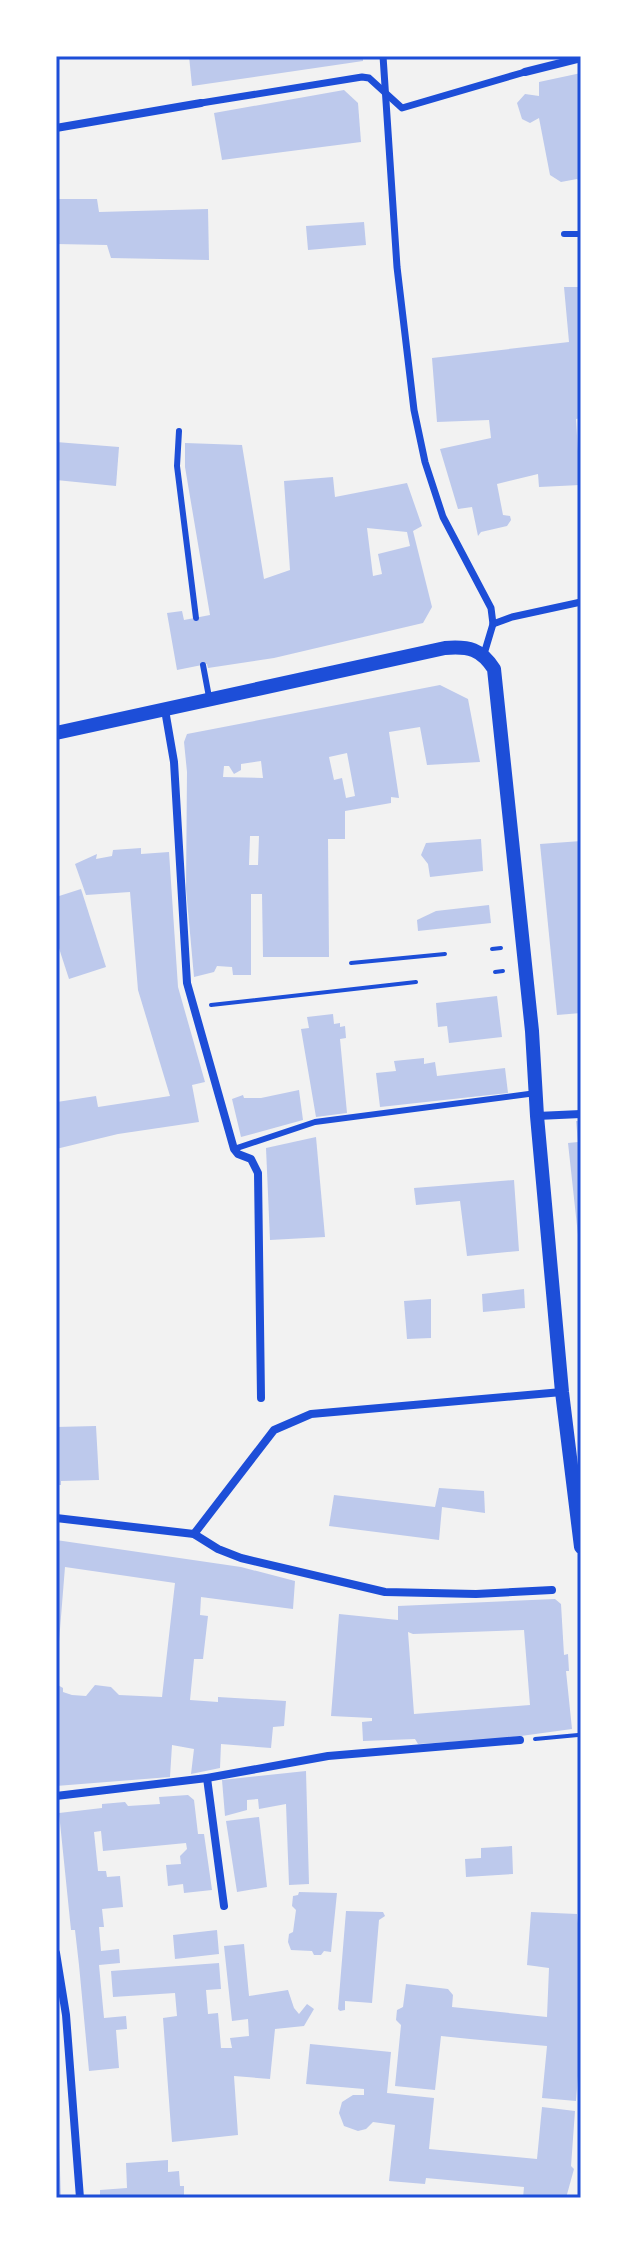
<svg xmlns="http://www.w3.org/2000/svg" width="637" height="2254" viewBox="0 0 637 2254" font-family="'Archivo Narrow',sans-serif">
<rect width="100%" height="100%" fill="#f2f2f2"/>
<g fill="#bdc9ec" fill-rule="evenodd">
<polygon points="189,56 363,56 363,61 192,86"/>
<polygon points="581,73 581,182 577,179 561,182 550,175 539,118 530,123 522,119 517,103 525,94 539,96 539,82"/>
<polygon points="344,90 358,103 361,142 222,160 214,113"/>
<polygon points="57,199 97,199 99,212 208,209 209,260 111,258 107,245 56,244"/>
<polygon points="364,222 366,245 308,250 306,226"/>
<polygon points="564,287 581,287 581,418 576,419 580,485 539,487 538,474 497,484 503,515 510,516 511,520 507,526 481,532 478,536 472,507 458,509 440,449 491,438 489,420 437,422 432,358 569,342"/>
<polygon points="56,442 119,447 116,486 56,480"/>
<path d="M185,443L242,445L264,579L290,570L284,481L333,477L335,497L407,483L422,526L413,531L432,607L423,623L274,658L208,668L207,664L177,670L167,613L182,611L184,620L210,615L185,467ZM367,528L407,532L410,546L378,554L382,574L373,576Z"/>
<path d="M440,685L468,699L480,762L427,765L420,727L389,732L399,798L391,797V803L345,811V839H328L329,957H263L262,894H251V975H233L232,967L217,966L214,972L194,977L186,889L187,772L184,742L187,734ZM347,753L355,796L346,798L342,778L334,780L329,757ZM261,761L263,778L223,777L224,766H229L234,774L241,770V764ZM250,836H259L258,865H249Z"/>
<polygon points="481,839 483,871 430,877 428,864 421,855 426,843"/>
<polygon points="581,841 581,1013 557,1015 540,844"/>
<polygon points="141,848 141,854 169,852 178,987 205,1082 192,1085 199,1122 118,1134 56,1149 57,1102 96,1096 98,1107 170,1096 138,990 130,892 86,895 75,864 97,854 96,859 112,856 113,850"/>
<polygon points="81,889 106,967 69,979 56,939 56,897"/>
<polygon points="489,905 491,923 418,931 417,920 436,911"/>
<polygon points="497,996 502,1037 449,1043 447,1026 438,1027 436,1003"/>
<polygon points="333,1014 334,1024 340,1023 340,1027 345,1026 346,1038 340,1039 347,1113 316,1117 301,1029 309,1028 307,1017"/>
<polygon points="424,1058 424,1064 435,1062 437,1076 505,1068 508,1093 380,1107 376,1073 396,1071 394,1061"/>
<polygon points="299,1090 303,1120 241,1137 232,1099 243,1095 244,1098 261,1098"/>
<polygon points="576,1121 581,1121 581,1235 578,1235 568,1143 578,1142"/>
<polygon points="316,1137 325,1237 270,1240 266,1148"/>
<polygon points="514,1180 519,1251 467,1256 460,1201 416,1205 414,1188"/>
<polygon points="524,1289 525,1308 483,1312 482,1294"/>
<polygon points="431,1299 431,1338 407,1339 404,1301"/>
<polygon points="96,1426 99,1480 61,1481 61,1485 56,1485 56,1427"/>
<polygon points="439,1488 484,1491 485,1513 442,1507 439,1540 329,1526 334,1495 435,1507"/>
<polygon points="56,1540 241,1567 295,1581 293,1609 201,1597 200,1615 208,1616 203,1659 194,1659 190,1700 218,1702 218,1697 286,1701 284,1726 273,1727 271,1748 221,1744 220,1768 191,1774 194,1749 172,1745 170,1777 56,1786 56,1684 63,1688 63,1692 72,1695 86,1696 95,1685 111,1687 119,1695 162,1697 175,1583 65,1567 58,1654 56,1654"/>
<path d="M555,1599L561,1604L564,1655L568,1654L569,1671H566L572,1729L498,1739L418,1744L415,1739L363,1741L362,1722L372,1721V1718L331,1716L339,1614L398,1620V1606ZM524,1630L530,1705L414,1714L408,1632L413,1634Z"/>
<polygon points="306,1771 309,1884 289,1885 286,1804 259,1809 258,1799 247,1800 247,1810 225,1816 222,1780"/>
<polygon points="188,1795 194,1800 198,1834 204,1834 212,1890 184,1893 183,1884 168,1886 166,1865 181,1864 180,1856 187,1849 186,1843 103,1851 101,1831 94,1832 98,1871 106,1871 107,1877 120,1876 123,1907 102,1909 104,1927 99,1927 101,1951 119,1949 120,1963 99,1965 104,2018 126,2016 127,2029 116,2030 119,2068 89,2071 79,1965 75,1930 71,1930 59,1813 102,1808 102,1804 125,1802 128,1806 160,1804 159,1797"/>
<polygon points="259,1817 267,1887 237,1892 226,1821"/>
<polygon points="512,1846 513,1874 466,1877 465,1859 481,1858 481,1848"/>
<polygon points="299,1892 337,1893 331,1952 324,1951 321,1955 314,1955 312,1951 291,1950 288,1942 289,1934 293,1932 296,1910 292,1906 293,1896 298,1895"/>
<polygon points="346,1911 383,1912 385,1916 379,1920 372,2003 345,2001 345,2010 340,2011 338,2009"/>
<polygon points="531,1912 577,1914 581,1953 581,2037 576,2101 542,2098 547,2046 470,2039 441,2036 435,2090 395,2086 401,2025 396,2020 397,2010 403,2007 406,1984 448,1989 453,1995 452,2007 547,2017 549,1968 527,1965"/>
<polygon points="217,1930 219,1954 175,1959 173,1935"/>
<polygon points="244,1944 249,1996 288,1990 294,2008 299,2014 307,2004 314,2009 304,2026 275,2029 270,2079 234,2076 238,2135 172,2142 163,2018 177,2016 175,1993 113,1997 111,1971 219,1963 221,1989 206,1990 208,2014 218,2013 221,2048 232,2048 230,2038 249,2036 248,2019 232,2021 224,1946"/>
<polygon points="310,2044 391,2052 387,2093 434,2098 429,2149 537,2159 542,2107 575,2111 571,2166 574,2169 566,2198 523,2198 524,2187 426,2178 425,2184 389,2181 395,2125 373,2122 366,2129 358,2131 344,2126 339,2113 342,2102 353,2095 364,2095 364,2089 306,2084"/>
<polygon points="56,2144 59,2144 61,2198 56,2198"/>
<polygon points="168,2160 168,2172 179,2171 180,2186 184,2186 184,2198 100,2198 100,2190 127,2188 126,2163"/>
</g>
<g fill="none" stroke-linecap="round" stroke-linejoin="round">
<g stroke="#1d4ed8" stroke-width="4">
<polyline points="492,949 501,948"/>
<polyline points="351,963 445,954"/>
<polyline points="495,972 503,971"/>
<polyline points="211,1005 416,982"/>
<polyline points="535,1739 578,1735"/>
</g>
<g stroke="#1d4ed8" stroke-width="6">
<polyline points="564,234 581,234"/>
<polyline points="179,431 177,466 196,618"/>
<polyline points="203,665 209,697"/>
<polyline points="234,1149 315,1122 536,1093"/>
</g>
<g stroke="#1d4ed8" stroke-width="7">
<polyline points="383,56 397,267 414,410 425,462 443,517 491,608 493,624 484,654"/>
<polyline points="201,103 362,77 369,78 402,108 525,72"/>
<polyline points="493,624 512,617 581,602"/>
</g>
<g stroke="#1d4ed8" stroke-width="8">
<polyline points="525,72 581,58"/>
<polyline points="56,128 201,103"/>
<polyline points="165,710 174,762 187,983 234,1149 238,1154 251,1159 258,1173 261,1398"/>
<polyline points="537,1116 581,1114"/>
<polyline points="56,1518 194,1534 218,1549 241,1558 385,1592 476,1594 552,1590"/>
<polyline points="194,1534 274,1430 311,1414 562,1392"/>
<polyline points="207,1778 224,1906"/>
<polyline points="56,1796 207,1778 328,1756 520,1740"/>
<polyline points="56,1953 66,2015 80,2198"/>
</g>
<path stroke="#1d4ed8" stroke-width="14" d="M56,733L445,648C469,646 481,649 494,669L532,1031L537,1116L562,1392L581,1547"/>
</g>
<rect width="637" height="2254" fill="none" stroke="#ffffff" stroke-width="116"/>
<rect x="58" y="58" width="521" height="2138" fill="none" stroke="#1d4ed8" stroke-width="3"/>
</svg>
